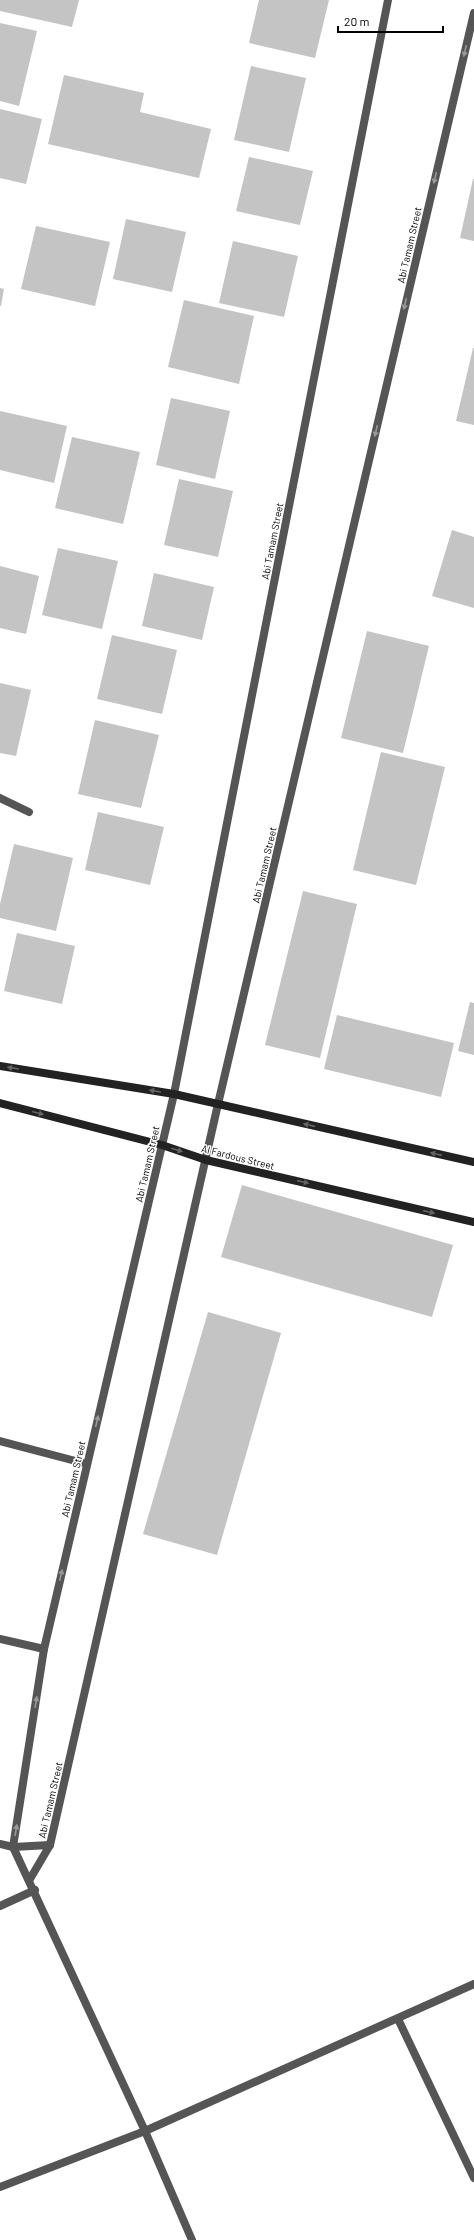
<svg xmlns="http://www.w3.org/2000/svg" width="474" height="2240" viewBox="0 0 474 2240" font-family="Barlow,sans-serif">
<rect width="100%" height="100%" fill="#fff"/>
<g fill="#c4c4c4">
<polygon points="0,0 79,0 72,27 0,11"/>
<polygon points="259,0 329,0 315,58 249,43"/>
<polygon points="0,23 37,31 19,106 0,101"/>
<polygon points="251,66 306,78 289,152 234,140"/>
<polygon points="64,75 144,93 140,112 211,129 199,178 48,144"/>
<polygon points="0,109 42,119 26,184 0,178"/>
<polygon points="249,157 313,171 300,225 236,211"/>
<polygon points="473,179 474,179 474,241 460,238"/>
<polygon points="126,219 186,232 172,292 113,279"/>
<polygon points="36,226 110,242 95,306 21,289"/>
<polygon points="233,241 298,256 284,317 219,303"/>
<polygon points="0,288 4,289 1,306 0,306"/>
<polygon points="184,300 254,316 239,384 168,367"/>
<polygon points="473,348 474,348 474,425 456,421"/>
<polygon points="171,398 230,411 215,479 156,465"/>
<polygon points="0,411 67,426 54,483 0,470"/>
<polygon points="72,437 140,452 123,524 55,508"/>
<polygon points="179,479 233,491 218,557 164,545"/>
<polygon points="452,530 474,537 474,608 432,596"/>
<polygon points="58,548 118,561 102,629 42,615"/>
<polygon points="0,566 39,576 26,634 0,628"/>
<polygon points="154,573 214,587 202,640 142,626"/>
<polygon points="367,631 429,646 403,753 341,738"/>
<polygon points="112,635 177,650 162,714 97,699"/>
<polygon points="0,683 31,690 16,756 0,753"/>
<polygon points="95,720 159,735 141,808 78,794"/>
<polygon points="381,752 445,767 416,885 353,870"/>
<polygon points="98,812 164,827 150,885 85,870"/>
<polygon points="14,844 73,858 56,931 0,918 0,904"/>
<polygon points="303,891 357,904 320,1058 265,1045"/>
<polygon points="17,933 75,946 62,1004 4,991"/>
<polygon points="470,1002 474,1003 474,1055 458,1051"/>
<polygon points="337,1015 454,1043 441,1097 324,1069"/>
<polygon points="242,1185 453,1245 432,1317 221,1257"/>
<polygon points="208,1312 281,1333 217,1555 143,1534"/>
</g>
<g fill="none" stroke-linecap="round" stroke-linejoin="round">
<g stroke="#555" stroke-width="8">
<polyline points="0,798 29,812"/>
<polyline points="0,1441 87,1464"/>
<polyline points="0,1639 44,1649"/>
<polyline points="0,1844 13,1847 50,1845"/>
<polyline points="30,1879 50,1845 218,1104 474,13"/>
<polyline points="0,1906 35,1890"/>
<polyline points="398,2019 474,2178"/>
<polyline points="0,2187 145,2131 474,1984"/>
<polyline points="192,2240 145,2131 13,1847 44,1649 174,1094 388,0"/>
</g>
<g stroke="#222" stroke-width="8">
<polyline points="0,1066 174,1094 474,1162"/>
<polyline points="0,1103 162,1145 206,1160 474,1222"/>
</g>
</g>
<defs><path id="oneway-solid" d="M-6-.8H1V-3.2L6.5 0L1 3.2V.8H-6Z"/></defs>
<g fill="#999">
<use href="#oneway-solid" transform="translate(465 51) rotate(103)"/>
<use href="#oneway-solid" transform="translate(435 178) rotate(103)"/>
<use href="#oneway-solid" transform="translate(405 304) rotate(103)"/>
<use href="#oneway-solid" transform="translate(376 431) rotate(103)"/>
<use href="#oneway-solid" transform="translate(97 1421) rotate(-77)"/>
<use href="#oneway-solid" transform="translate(61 1575) rotate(-77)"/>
<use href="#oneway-solid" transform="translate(36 1702) rotate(-81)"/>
<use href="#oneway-solid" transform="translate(16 1830) rotate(-81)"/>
</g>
<g fill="#646464">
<use href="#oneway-solid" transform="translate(13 1068) rotate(-171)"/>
<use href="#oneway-solid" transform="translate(155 1091) rotate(-171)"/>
<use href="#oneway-solid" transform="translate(38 1113) rotate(15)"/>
<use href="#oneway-solid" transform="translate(309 1125) rotate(-167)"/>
<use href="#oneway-solid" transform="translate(177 1150) rotate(18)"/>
<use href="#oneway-solid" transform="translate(436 1154) rotate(-167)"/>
<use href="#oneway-solid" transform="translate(303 1182) rotate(13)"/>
<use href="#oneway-solid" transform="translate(429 1212) rotate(13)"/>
</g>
<g text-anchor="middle" stroke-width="3" stroke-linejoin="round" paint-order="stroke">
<g font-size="10" fill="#000" stroke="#fff">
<text transform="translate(409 245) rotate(-77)" y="4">Abi Tamam Street</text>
<text transform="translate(272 541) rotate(-79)" y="4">Abi Tamam Street</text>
<text transform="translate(264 865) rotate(-77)" y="4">Abi Tamam Street</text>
<text transform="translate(238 1157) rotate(14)" y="4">Al Fardous Street</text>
<text transform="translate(147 1164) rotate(-77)" y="4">Abi Tamam Street</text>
<text transform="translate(73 1479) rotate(-77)" y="4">Abi Tamam Street</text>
<text transform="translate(50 1800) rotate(-77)" y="4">Abi Tamam Street</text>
</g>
</g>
<path d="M338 26v6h105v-6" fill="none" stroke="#000000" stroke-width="2"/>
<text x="344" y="26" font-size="12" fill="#000000" stroke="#ffffff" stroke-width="3" paint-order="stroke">20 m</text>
</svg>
